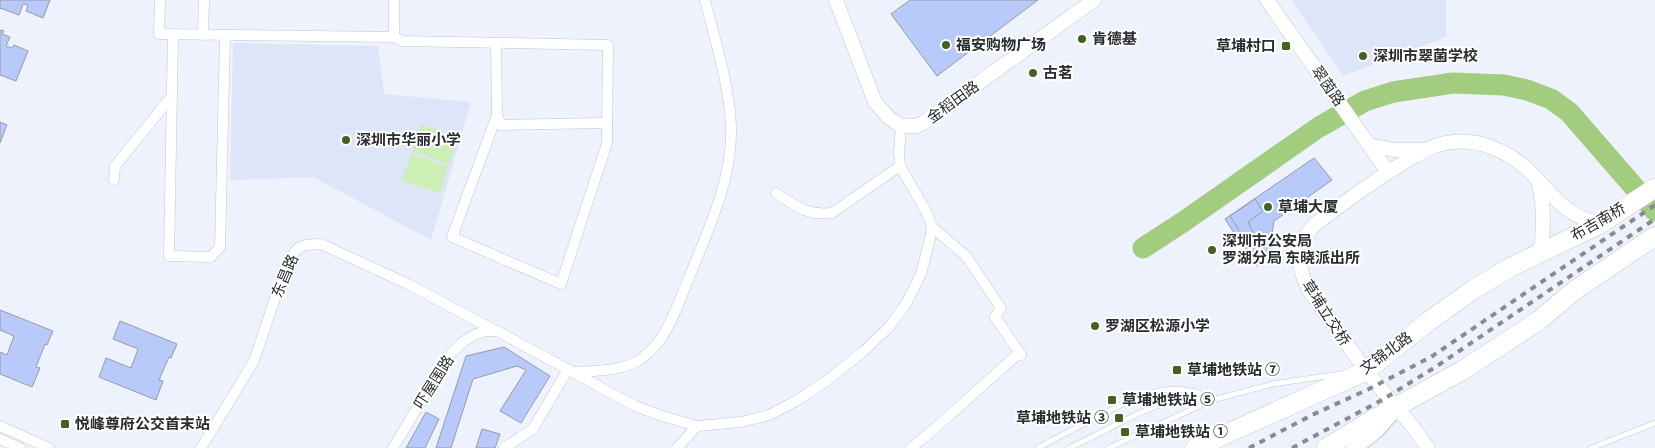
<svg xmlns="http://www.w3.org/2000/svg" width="1655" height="448" viewBox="0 0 1655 448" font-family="'PT Sans Narrow','Noto Sans SC',sans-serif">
<rect width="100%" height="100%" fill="#eef2fd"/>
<g fill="#dde5f9">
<polygon points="1292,0 1446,0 1446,37 1343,76"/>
<polygon points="233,43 378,46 384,94 471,102 431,240 313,177 230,180"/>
</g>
<g fill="#ceefb4">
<polygon points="421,125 458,137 449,164 412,151"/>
<polygon points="411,154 448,166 439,193 402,181"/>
</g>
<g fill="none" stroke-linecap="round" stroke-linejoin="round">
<polyline stroke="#a2cc7e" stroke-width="21" points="1143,248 1183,222 1319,127 1365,101 1393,92 1453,83 1504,85 1527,90 1551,99 1569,112 1655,211"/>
</g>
<g fill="#b7caf9" stroke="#969ba7">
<polygon points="0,0 50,0 43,18 26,11 28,5 23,4 19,15 0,8 0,9"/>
<polygon points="910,0 1038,0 937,76 891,14"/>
<polygon points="0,30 4,31 2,34 10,37 6,46 12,48 14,45 28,51 16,81 0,75"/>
<polygon points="0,122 7,125 0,143"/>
<polygon points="1314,158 1332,180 1274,221 1268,257 1256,266 1225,219"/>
<polygon points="1255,199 1263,211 1248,222 1263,253 1256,258 1230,216"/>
<polygon points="0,310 53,331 47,345 45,344 36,367 40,368 32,387 0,374 0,352 7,355 14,336 0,330"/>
<polygon points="120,321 177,344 171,358 169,357 159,380 163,381 156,400 99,377 106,358 131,368 138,349 113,339"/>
<polygon points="504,347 550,376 521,423 500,411 526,370 517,366 473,379 451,448 436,448 466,356"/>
<polygon points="426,412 439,419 425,448 406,448"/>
<polygon points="482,429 500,434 495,448 476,448"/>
</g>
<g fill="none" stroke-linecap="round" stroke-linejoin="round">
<defs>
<g id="lane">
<path d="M1038,448C1056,438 1074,429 1093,419C1129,401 1172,374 1212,400"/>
<path d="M1069,448C1087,440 1104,431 1121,422C1150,408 1175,394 1209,400"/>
<polyline points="1109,448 1212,400 1273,384 1340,374"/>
<polyline points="1591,448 1655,423"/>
</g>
<g id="street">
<polyline points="160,0 159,34 394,37"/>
<polyline points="394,0 394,37 402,41 608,45 607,143 561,284 452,237 497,115"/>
<polyline points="173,34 169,256 211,257 220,247 225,35"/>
<polyline points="203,35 204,0"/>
<polyline points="496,43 497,115 501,125 607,123"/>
<polyline points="114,180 115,166 172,96"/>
<path d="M776,193C796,206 807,216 832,213L900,166"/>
<polyline points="932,227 966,256 1001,308 995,317 1021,355"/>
<path d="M575,372C596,371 623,371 641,359C647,354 655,347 660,340C673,321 681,297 690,275C709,228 733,178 731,126C729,83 715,41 705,0"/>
<polyline points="0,426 49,448"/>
<polyline points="0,439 20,448"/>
<path d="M201,448L254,361L286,266C296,246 299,244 321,244L410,285L494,330"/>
<polyline points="393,448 448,356 463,342 476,334 486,331 497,331 635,406 662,416 697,426 741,422 769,415 796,401 829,379 864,351 889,327 906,304 921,274 930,239 932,227 927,213 900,166 899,152 901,126"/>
<polyline points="504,448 533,429 568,369"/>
<polyline points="677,448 697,426"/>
<polyline points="911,448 932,431 1019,353"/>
</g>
<g id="secondary">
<polyline points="836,0 875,102 889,118 901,126 917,126 923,123 1094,0"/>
<polyline points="1267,0 1388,172"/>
<polyline points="1370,145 1394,150 1424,150"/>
<path d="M1538,182C1545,206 1544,229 1540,253"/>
<path d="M1428,448L1413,427L1366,371L1309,290C1296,265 1295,246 1314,225C1345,202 1375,179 1408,160C1422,152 1436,143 1453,142C1479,139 1507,151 1526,168C1554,194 1560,214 1600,224"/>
</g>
<polyline id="primary" points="1354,448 1377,429 1392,412"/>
<g id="highway">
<polyline points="1195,448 1366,371 1429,321 1474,289 1511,267 1600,224 1655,188"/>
<polyline points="1326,448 1372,420 1465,369 1538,321 1575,290 1655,236"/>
</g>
</defs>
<use href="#lane" stroke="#c1c6d3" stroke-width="6"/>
<use href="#street" stroke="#c1c6d3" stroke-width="11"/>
<use href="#secondary" stroke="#c1c6d3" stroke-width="15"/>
<use href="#primary" stroke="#c1c6d3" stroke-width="18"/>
<use href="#highway" stroke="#c1c6d3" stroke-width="20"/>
<use href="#lane" stroke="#fff" stroke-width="5"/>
<use href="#street" stroke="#fff" stroke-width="10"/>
<use href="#secondary" stroke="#fff" stroke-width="14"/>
<use href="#primary" stroke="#fff" stroke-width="16"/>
<use href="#highway" stroke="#fff" stroke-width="19"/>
<g stroke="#888b93" stroke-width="4" stroke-dasharray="6 6" stroke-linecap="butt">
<polyline points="1249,448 1312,415 1369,389 1431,357 1655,205"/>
<polyline points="1292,448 1382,400 1437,366 1655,219"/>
</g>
</g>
<g fill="#41631b" stroke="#fff" stroke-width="2">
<circle cx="1082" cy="39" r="5"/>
<circle cx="946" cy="45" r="5"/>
<rect x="1281" y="41" width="10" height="10" rx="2.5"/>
<circle cx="1363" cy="56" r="5"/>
<circle cx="1033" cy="73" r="5"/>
<circle cx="346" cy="140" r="5"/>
<circle cx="1268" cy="207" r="5"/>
<circle cx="1212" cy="250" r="5"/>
<circle cx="1095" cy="326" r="5"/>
<rect x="1172" y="365" width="10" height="10" rx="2.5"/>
<rect x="1107" y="395" width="10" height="10" rx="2.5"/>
<rect x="1114" y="413" width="10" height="10" rx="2.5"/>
<rect x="60" y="419" width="10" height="10" rx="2.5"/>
<rect x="1120" y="427" width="10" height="10" rx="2.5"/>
</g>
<g text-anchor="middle" stroke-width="4" stroke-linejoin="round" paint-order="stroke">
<g font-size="15" font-weight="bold" fill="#2a2c31" stroke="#fff" text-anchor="start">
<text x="1092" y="44">肯德基</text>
<text x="956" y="50">福安购物广场</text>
<text x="1276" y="51" text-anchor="end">草埔村口</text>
<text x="1373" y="61">深圳市翠菌学校</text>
<text x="1043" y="78">古茗</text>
<text x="356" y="145">深圳市华丽小学</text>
<text x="1278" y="212">草埔大厦</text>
<text x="1222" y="246">深圳市公安局<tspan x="1222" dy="17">罗湖分局 东晓派出所</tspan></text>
<text x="1105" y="331">罗湖区松源小学</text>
<text x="1187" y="375">草埔地铁站 ⑦</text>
<text x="1122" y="405">草埔地铁站 ⑤</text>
<text x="1109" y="423" text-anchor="end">草埔地铁站 ③</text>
<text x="75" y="429">悦峰尊府公交首末站</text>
<text x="1135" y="437">草埔地铁站 ①</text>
</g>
<g font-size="15" fill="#2a2c31" stroke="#fff">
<text transform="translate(1328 86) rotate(55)" y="5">翠茵路</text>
<text transform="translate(953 102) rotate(-36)" y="5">金稻田路</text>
<text transform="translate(1598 222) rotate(-30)" y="5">布吉南桥</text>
<text transform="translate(285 276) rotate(-67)" y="5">东昌路</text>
<text transform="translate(1326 313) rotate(57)" y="5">草埔立交桥</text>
<text transform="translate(1386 353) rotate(-36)" y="5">文锦北路</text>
<text transform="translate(434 382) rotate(-58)" y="5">吓屋围路</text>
</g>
</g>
</svg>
